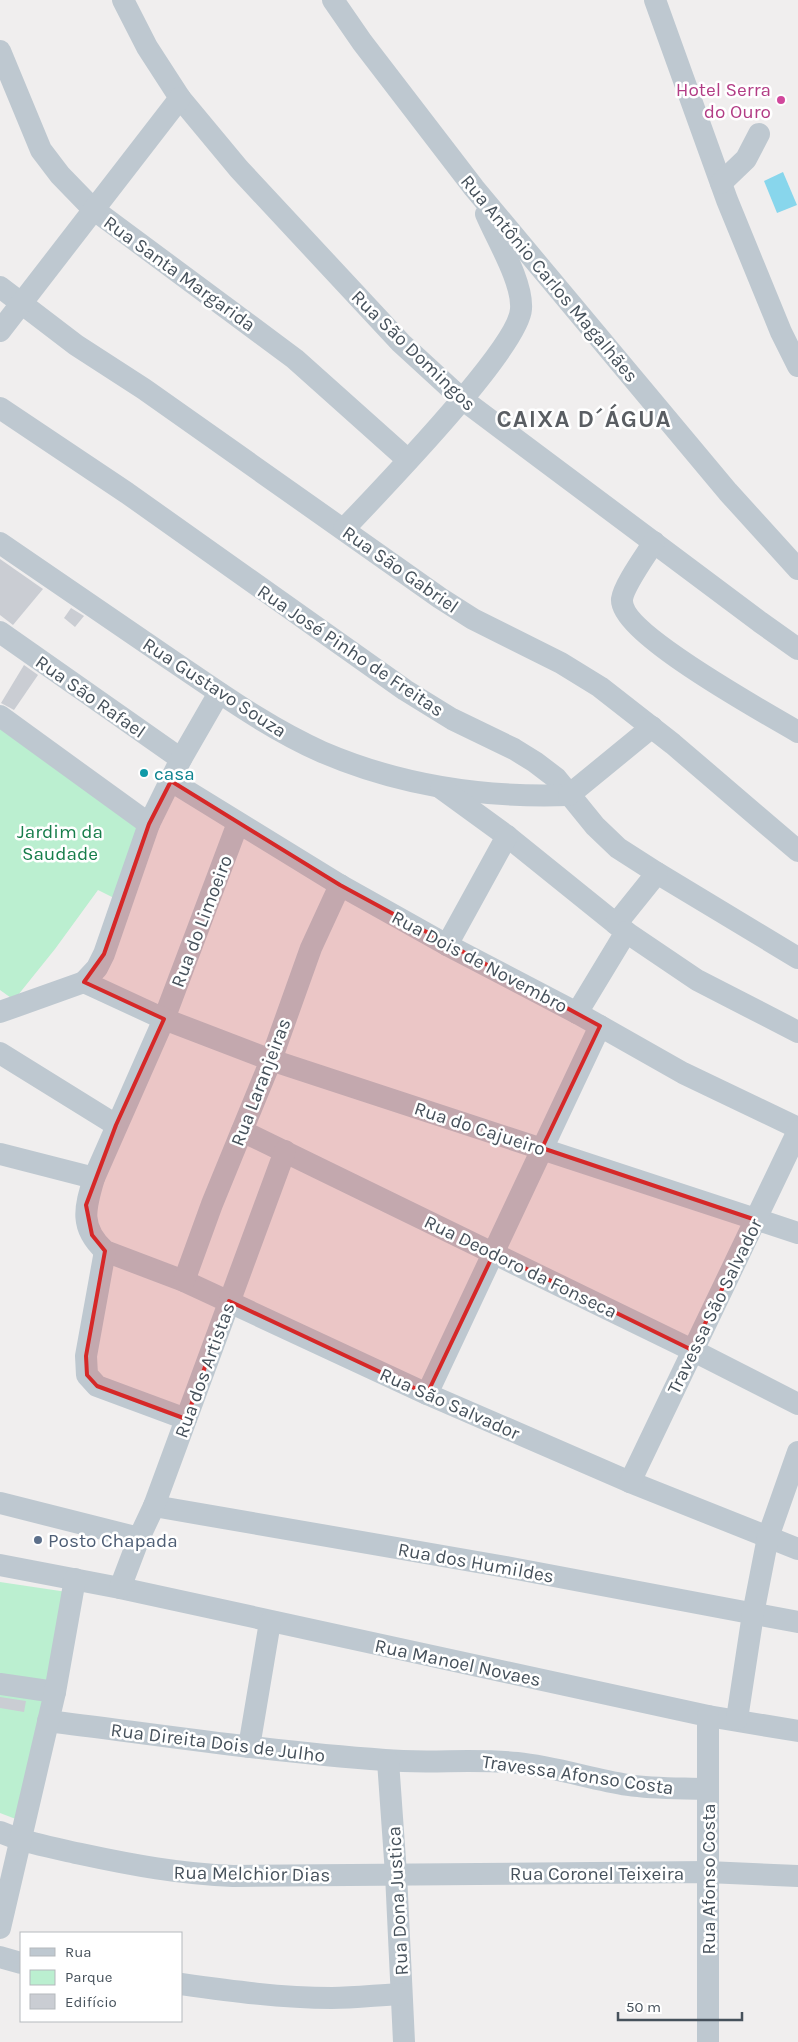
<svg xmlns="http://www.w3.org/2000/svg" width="798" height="2042" viewBox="0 0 798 2042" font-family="Karla,sans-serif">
<rect width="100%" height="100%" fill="#f0eeee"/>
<g fill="#bbefd0">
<polygon points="0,725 139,825 116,899 98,890 55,949 14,1000 0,990"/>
<polygon points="0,1582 67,1592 21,1821 0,1813"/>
</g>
<polygon fill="#88d6ec" points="783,172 797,205 777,213 764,181"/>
<g fill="#cacdd3">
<polygon points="0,559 43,589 13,625 0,615"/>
<polygon points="71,608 84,616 75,627 64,618"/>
<polygon points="24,665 38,675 14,710 1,703"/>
<polygon points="0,1697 26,1701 24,1712 0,1708"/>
</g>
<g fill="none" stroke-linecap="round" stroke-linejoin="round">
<g stroke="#bec8d0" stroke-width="22">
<polyline points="123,0 147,47 180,98 239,169 401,343 462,399 760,622 798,649"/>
<polyline points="333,0 362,42 474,188 728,492 798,569"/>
<polyline points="655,0 727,200 781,332 798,366"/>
<polyline points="0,51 41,150 60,175 93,209 295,359 408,460"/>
<polyline points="721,183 746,159 759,134"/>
<polyline points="0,287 76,345 144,389 440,598 473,619 561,663 600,687 673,744 798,851"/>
<polyline points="0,331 180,98"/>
<polyline points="0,408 127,493 405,690 452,719 514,749 535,762 556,778 595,826 618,848 657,873 798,958"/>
<path d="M344,529C377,494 519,348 521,309C523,282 497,240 486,214"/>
<path d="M654,542C646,555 624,585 622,599C619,633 768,714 798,732"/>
<path d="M0,543C57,582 114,621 171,660C220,693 268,728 322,752C401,786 485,798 569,795"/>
<polyline points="0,632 181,759"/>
<polyline points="0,716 149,824"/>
<polyline points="171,781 340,885 447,945 577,1013 683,1073 798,1128"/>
<polyline points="441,788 507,836 626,932 697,980 798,1032"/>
<polyline points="569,795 652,727"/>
<path d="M238,823L164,1019L94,1178C85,1208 79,1227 105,1251L184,1281L427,1394L630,1482L798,1549"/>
<polyline points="616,924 657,873"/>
<polyline points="447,945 507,836"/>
<polyline points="84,982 97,968 104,954 149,824 181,759 219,693"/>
<polyline points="0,1012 84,982 164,1019 271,1060 798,1233"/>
<polyline points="577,1013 626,932"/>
<polyline points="0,1053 116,1125"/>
<polyline points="242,1131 692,1350 798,1404"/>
<polyline points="0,1154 94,1178"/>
<polyline points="105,1251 86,1356 87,1375 97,1386 186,1419"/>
<polyline points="184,1281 212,1204 271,1060 311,948 340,885"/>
<polyline points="427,1394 600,1026"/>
<polyline points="630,1482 798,1131"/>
<polyline points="0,1503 139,1538"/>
<polyline points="154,1506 506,1567 798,1622"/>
<polyline points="0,1565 120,1588 708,1716 798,1731"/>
<polyline points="120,1588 139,1538 154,1506 285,1151"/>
<polyline points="0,1684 55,1692"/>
<polyline points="737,1719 753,1614 768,1537 798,1452"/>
<path d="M48,1721C160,1735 272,1752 385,1760C429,1764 473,1758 517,1763C555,1767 591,1779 628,1785C654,1789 681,1788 707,1789"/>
<polyline points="249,1747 270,1622"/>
<polyline points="388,1761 396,1874 404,2042"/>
<path d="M0,1832C26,1843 54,1848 81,1854C132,1865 181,1874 233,1876L707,1872L798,1876"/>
<polyline points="0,1928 55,1692 75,1579"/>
<polyline points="0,1957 21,1963"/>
<path d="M181,1984C231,1991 281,1998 332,1998C355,1998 378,1995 401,1994"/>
<polyline points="708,2042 708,1716"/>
</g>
</g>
<path fill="#d62828" fill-opacity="0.2" stroke="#d62828" stroke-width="4" stroke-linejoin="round" d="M171,781L340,885L600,1026L542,1148L756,1220L692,1350L494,1253L427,1394L229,1301L186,1419L97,1386L87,1375L86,1356L105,1251L92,1235L86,1205L116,1125L164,1019L84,982L104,954L149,824Z"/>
<circle fill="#d1479c" stroke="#fff" stroke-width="2" cx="781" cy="100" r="5"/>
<circle fill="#0f9aa8" stroke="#fff" stroke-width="2" cx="144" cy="773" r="5"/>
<circle fill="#5c6f8a" stroke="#fff" stroke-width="2" cx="38" cy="1540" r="5"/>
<g text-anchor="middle" stroke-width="5" stroke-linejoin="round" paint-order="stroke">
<g font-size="19" fill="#b23c85" stroke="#fff" text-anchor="end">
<text x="771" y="96">Hotel Serra<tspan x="771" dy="22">do Ouro</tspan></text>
</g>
<g font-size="19" fill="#46515b" stroke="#fff">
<text transform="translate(180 273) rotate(36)" y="7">Rua Santa Margarida</text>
<text transform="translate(550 278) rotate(50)" y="7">Rua Antônio Carlos Magalhães</text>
<text transform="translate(414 350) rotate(44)" y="7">Rua São Domingos</text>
<text transform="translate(401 569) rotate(35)" y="7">Rua São Gabriel</text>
<text transform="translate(351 650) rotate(34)" y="7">Rua José Pinho de Freitas</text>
<text transform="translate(215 687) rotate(33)" y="7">Rua Gustavo Souza</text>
<text transform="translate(91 696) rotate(35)" y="7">Rua São Rafael</text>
<text transform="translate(201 921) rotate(-69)" y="7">Rua do Limoeiro</text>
<text transform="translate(480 961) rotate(28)" y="7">Rua Dois de Novembro</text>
<text transform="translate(260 1082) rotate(-69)" y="7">Rua Laranjeiras</text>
<text transform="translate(480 1128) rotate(18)" y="7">Rua do Cajueiro</text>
<text transform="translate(521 1266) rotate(26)" y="7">Rua Deodoro da Fonseca</text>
<text transform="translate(714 1306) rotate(-64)" y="7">Travessa São Salvador</text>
<text transform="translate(204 1370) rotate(-70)" y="7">Rua dos Artistas</text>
<text transform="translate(450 1403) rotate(24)" y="7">Rua São Salvador</text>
<text transform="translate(476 1562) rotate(10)" y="7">Rua dos Humildes</text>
<text transform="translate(458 1662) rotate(12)" y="7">Rua Manoel Novaes</text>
<text transform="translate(218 1742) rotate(7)" y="7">Rua Direita Dois de Julho</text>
<text transform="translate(578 1774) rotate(8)" y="7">Travessa Afonso Costa</text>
<text transform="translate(252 1873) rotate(1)" y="7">Rua Melchior Dias</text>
<text x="597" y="1880">Rua Coronel Teixeira</text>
<text transform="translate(708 1879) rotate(-90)" y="7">Rua Afonso Costa</text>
<text transform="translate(397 1901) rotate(-93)" y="7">Rua Dona Justica</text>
</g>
<g font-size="19" fill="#0d838f" stroke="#fff" text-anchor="start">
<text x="154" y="780">casa</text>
</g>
<g font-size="19" fill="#167d4a" stroke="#fff">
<text x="60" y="838">Jardim da<tspan x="60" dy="22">Saudade</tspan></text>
</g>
<g font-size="19" fill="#4e5e75" stroke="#fff" text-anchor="start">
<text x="48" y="1547">Posto Chapada</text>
</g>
<g font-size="24" font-weight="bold" letter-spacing="1" fill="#5a5e63" stroke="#fff">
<text x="584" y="427">CAIXA D´ÁGUA</text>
</g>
</g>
<rect x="20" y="1932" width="162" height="90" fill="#ffffff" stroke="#b5b9bd"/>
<rect x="30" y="1948" width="25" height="8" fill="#bec8d0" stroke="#b5b9bd"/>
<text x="65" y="1957" font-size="15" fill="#46515b">Rua</text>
<rect x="30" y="1970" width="25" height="15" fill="#bbefd0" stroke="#b5b9bd"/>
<text x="65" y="1982" font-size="15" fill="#46515b">Parque</text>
<rect x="30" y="1994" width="25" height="15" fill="#cacdd3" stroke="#b5b9bd"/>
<text x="65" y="2007" font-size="15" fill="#46515b">Edifício</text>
<path d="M618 2012v8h124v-8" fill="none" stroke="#46515b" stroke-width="2.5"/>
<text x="626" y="2012" font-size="15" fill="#46515b" stroke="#ffffff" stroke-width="4" paint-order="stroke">50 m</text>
</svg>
